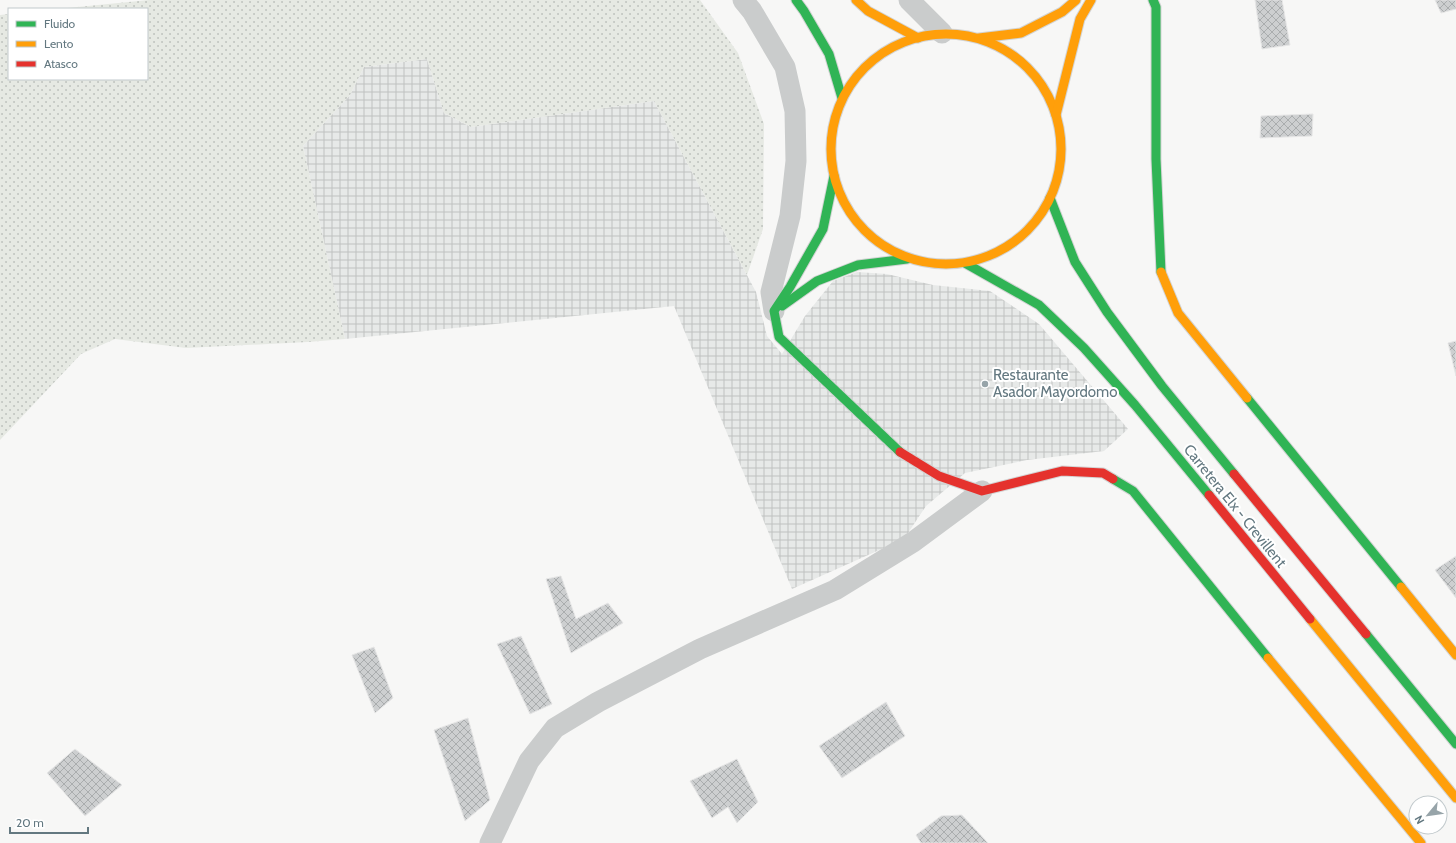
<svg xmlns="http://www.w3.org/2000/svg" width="1456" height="843" viewBox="0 0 1456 843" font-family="Cabin,sans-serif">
<defs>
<pattern id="industrial-grid" width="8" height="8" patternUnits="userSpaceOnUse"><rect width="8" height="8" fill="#e7e9e8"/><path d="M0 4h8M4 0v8" fill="none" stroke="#bfc2c1"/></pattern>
<pattern id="grass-dots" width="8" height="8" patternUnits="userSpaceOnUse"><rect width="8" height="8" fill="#e6e9e3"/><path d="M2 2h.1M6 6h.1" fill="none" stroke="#bec2bd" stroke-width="1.8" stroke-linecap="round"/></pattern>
<pattern id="building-cross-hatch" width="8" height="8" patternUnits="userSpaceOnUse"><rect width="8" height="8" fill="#cdcfd0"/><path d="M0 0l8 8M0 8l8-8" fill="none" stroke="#aaadae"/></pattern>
</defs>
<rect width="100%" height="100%" fill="#f7f7f6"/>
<polygon fill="url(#industrial-grid)" points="427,59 444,113 471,127 654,101 756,292 767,336 782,354 805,316 833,281 857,272 887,274 933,285 990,291 1039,324 1128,429 1104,451 1027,460 965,473 926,506 904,539 792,589 674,306 345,339 303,146 350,95 364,67"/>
<polygon fill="url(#grass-dots)" points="149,0 700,0 738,53 764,124 763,229 747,275 654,101 471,127 444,113 427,59 364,67 350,95 303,146 345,339 308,342 186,348 115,339 81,354 0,440 0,15 9,14 9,79 147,79 147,9 57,9"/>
<g fill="url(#building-cross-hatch)" stroke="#e6e6e6">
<polygon points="1255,0 1282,0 1290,45 1262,49"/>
<polygon points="1435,0 1456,0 1456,9 1441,13"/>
<polygon points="1313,114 1312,136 1260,138 1261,116"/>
<polygon points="1456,341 1456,376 1448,343"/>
<polygon points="1456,556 1456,598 1435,570"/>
<polygon points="561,576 576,619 608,603 623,623 571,653 546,579"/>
<polygon points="521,636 552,704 530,714 497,644"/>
<polygon points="374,647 393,698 375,713 352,655"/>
<polygon points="886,702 905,736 842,778 819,746"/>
<polygon points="468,718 490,800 465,821 434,730"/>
<polygon points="75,749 122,785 85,816 47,773"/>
<polygon points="737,759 758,802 737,823 728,807 712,818 690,781"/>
<polygon points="962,815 988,843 921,843 916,835 941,816"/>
</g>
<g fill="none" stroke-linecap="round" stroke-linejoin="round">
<defs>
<g id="fast">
<polyline points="796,0 804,11 829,54 842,98"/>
<polyline points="1153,0 1156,7 1156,159 1161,272"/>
<polyline points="834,176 823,229 790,287 774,311 779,337 900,452"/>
<polyline points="1050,198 1075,262 1107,312 1162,386 1234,474"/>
<polyline points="965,263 1039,305 1084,348 1135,405 1209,495"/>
<polyline points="782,306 817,281 858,265 907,259"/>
<polyline points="1247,398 1401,587"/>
<polyline points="1113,479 1133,491 1268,658"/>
<polyline points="1366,634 1456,744"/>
</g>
<g id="slow">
<polyline points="856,0 868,11 918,38"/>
<circle cx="946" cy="149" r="115"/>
<polyline points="979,38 1021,33 1062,12 1076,0"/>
<polyline points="1056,115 1080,19 1091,0"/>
<polyline points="1161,272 1178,313 1247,398"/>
<polyline points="1401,587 1456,655"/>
<polyline points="1310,619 1456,798"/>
<polyline points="1268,658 1421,843"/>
</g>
<g id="jam">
<polyline points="900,452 939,476 982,491 1062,471 1103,473 1113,479"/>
<polyline points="1234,474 1366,634"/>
<polyline points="1209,495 1310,619"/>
</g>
</defs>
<use href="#fast" stroke="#d3d4d4" stroke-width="11"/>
<use href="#slow" stroke="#d3d4d4" stroke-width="11"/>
<use href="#jam" stroke="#d3d4d4" stroke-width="11"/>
<g stroke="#cacccc" stroke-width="21">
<polyline points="743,0 752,11 785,67 795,111 796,161 790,216 771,292 774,311"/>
<polyline points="909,0 942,33"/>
<polyline points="490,843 529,761 555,728 598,702 700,649 835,590 913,542 982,491"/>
</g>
<use href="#fast" stroke="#30b455" stroke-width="9"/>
<use href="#slow" stroke="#ff9f0a" stroke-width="9"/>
<use href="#jam" stroke="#e5322d" stroke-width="9"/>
</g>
<circle fill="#97a4a9" stroke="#fff" stroke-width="1.5" cx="985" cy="384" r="4"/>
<g text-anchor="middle" stroke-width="4" stroke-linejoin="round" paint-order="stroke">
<g font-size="15" fill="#637880" stroke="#fff" text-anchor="start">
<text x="993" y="380">Restaurante<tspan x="993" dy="17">Asador Mayordomo</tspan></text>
</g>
<g font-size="15" fill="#637880" stroke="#fff">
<text transform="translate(1235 506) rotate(51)" y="5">Carretera Elx - Crevillent</text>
</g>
</g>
<rect x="8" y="8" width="140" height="72" fill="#ffffff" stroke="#c1c9cc"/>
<rect x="16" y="21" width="20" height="6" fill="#30b455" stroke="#c1c9cc"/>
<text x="44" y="28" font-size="12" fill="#637880">Fluido</text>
<rect x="16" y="41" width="20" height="6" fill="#ff9f0a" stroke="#c1c9cc"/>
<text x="44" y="48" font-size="12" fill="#637880">Lento</text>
<rect x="16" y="61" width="20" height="6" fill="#e5322d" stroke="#c1c9cc"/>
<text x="44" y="68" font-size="12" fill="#637880">Atasco</text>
<g transform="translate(1428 815) rotate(241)"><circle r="19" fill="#ffffff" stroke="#c1c9cc"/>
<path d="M0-3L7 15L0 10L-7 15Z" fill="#97a4a9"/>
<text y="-6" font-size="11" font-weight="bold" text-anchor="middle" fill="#637880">N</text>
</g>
<path d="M10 827v6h78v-6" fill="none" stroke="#637880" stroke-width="2"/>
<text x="16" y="827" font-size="12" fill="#637880" stroke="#ffffff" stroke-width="3" paint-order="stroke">20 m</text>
</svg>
